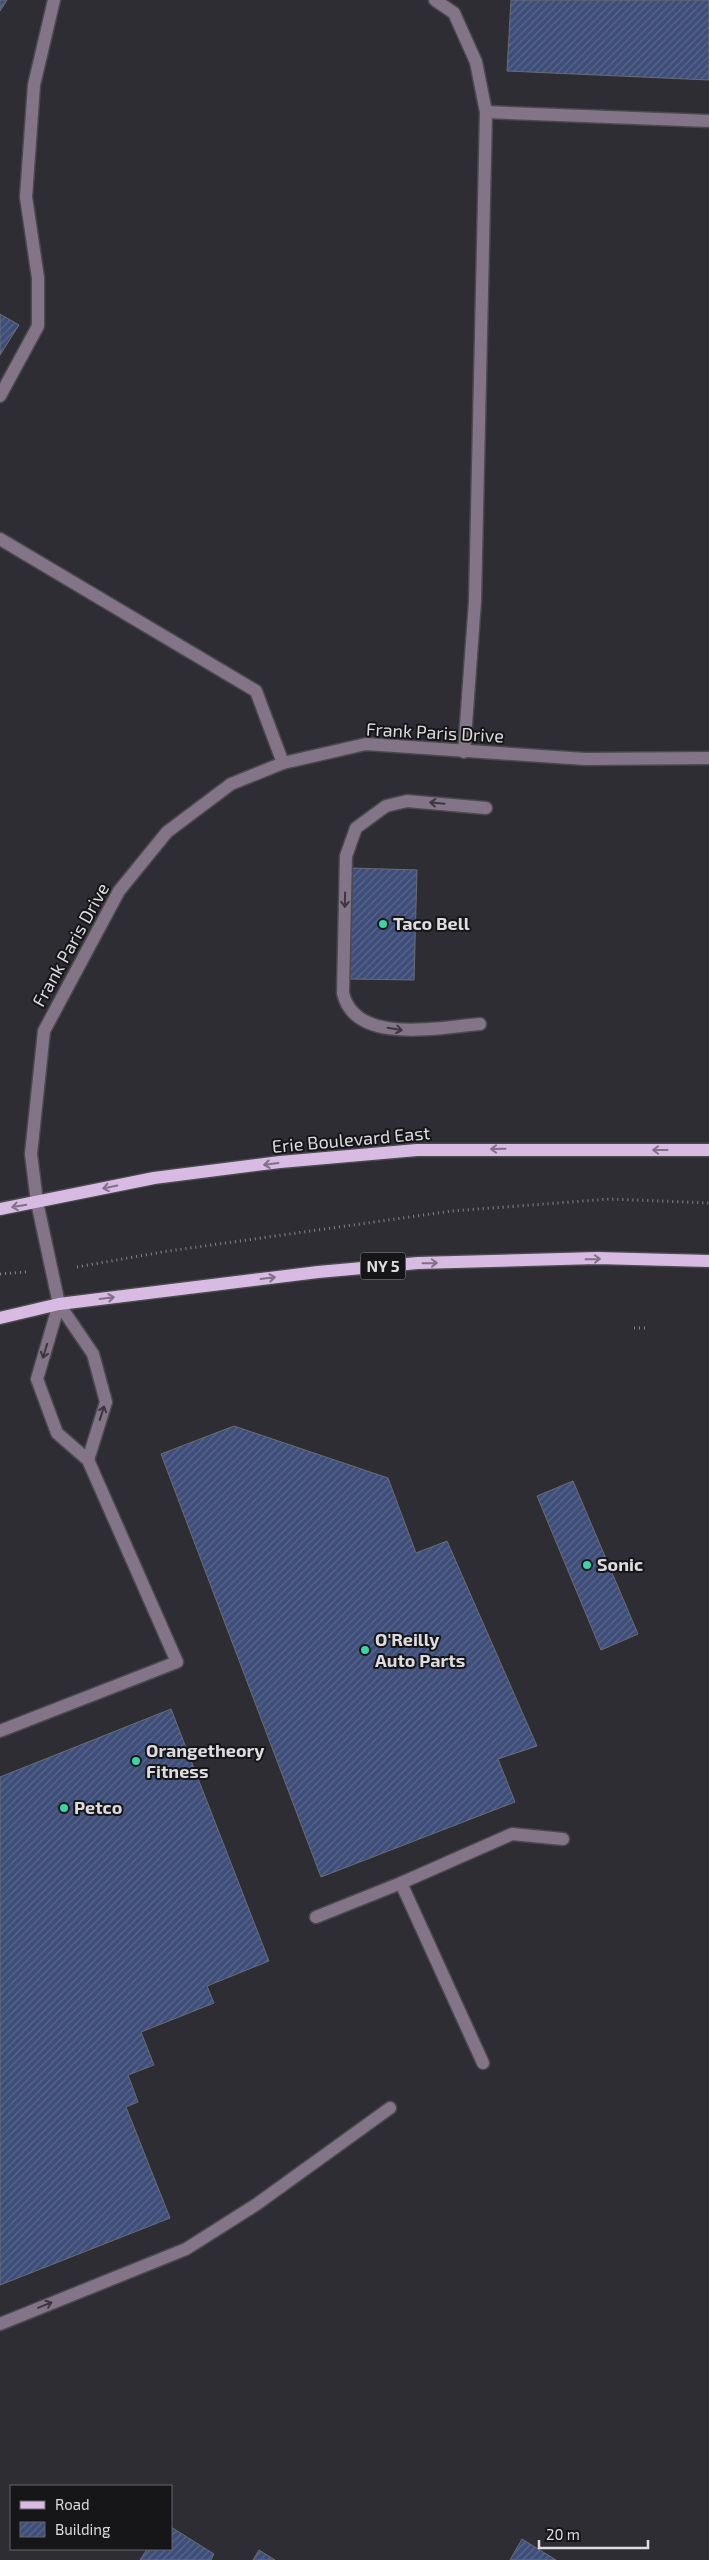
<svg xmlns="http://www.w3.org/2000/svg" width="709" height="2560" viewBox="0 0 709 2560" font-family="'Exo 2',sans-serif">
<defs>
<pattern id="building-hatch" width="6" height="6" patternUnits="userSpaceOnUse" patternTransform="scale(1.25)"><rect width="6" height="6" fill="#3e4e79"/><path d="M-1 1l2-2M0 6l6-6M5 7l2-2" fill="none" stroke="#59678c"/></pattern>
</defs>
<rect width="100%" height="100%" fill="#2e2d33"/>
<g fill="url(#building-hatch)" stroke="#6a6d74">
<polygon points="0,0 7,0 0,11"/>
<polygon points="511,0 709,0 709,80 507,71"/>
<polygon points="0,314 19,325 0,355"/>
<polygon points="352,868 417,870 414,980 350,979"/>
<polygon points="234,1426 388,1478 416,1553 447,1541 537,1746 498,1759 515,1802 321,1877 161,1454"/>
<polygon points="573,1481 638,1634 601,1650 537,1496"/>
<polygon points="171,1709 269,1961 207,1986 214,2003 141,2032 154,2065 128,2075 138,2102 126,2107 170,2218 0,2285 0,1777"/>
<polygon points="171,2527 214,2554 211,2560 140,2560 147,2549 171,2549"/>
<polygon points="522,2539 556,2560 510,2560"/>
<polygon points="259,2550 275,2560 253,2560"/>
</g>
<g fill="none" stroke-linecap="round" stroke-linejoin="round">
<defs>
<g id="minor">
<polyline points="435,0 454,13 476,62 486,112 709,121"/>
<polyline points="0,396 38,326 38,278 26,197 34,85 54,0"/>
<polyline points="0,539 256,691 283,763"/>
<polyline points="464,752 475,601 486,112"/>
<path d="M480,1024C441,1027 355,1046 343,993L346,856L356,828L386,806L407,801L486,808"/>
<polyline points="88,1460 106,1402 93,1354 59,1304 37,1202 31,1154 44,1031 119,891 167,832 231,784 283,763 366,744 585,759 709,758"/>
<polyline points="0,1731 177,1662 88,1460 57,1433 37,1379 59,1304"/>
<polyline points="401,1883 483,2063"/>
<polyline points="316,1917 401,1883 512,1834 563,1839"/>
<polyline points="0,2324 186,2249 257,2204 390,2108"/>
</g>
<g id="major">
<polyline points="0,1209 154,1178 280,1162 417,1150 709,1150"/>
<polyline points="0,1318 59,1304 318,1272 418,1263 597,1258 709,1261"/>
</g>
</defs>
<use href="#minor" stroke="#4a494f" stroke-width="15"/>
<use href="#major" stroke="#4a494f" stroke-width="15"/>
<g stroke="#86858a" stroke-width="3" stroke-dasharray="1 4" stroke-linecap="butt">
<polyline points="77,1267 162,1252 452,1211 610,1199 709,1203"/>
<polyline points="0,1274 26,1272"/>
<polyline points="634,1328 647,1328"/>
</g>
<use href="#minor" stroke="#837487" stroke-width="12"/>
<use href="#major" stroke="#d8bbe2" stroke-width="12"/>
</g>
<defs><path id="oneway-shaft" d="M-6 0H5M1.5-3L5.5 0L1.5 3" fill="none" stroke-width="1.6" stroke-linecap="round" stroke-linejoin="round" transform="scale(1.25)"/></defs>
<g stroke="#3c363f">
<use href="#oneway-shaft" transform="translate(437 803) rotate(-175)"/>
<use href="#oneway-shaft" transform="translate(345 900) rotate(91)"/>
<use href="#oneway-shaft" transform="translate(395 1029) rotate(9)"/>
<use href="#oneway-shaft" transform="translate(45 1351) rotate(107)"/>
<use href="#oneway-shaft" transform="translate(102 1413) rotate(-72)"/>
<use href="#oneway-shaft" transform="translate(45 2305) rotate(-22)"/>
</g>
<g stroke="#817087">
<use href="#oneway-shaft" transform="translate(498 1149) rotate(179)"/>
<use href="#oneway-shaft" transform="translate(660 1150) rotate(-180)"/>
<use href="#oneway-shaft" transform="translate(271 1164) rotate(173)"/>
<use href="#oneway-shaft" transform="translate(110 1187) rotate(169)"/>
<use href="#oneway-shaft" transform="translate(19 1206) rotate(170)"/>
<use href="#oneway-shaft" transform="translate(593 1259) rotate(-1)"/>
<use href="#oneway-shaft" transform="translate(430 1263) rotate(-1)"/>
<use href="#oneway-shaft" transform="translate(268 1278) rotate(-7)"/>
<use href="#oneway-shaft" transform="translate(107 1298) rotate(-7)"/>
</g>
<g fill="#3ad4a5" stroke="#161518" stroke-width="2">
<circle cx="383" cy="924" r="5"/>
<circle cx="587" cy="1565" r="5"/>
<circle cx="365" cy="1650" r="5"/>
<circle cx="136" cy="1761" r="5"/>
<circle cx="64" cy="1808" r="5"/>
</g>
<g text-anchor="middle" stroke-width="4" stroke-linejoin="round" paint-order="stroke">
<rect fill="#161518" stroke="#a1a1a5" stroke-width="1" x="360.5" y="1252.5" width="45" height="27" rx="4"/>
<g font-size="16" font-weight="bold" fill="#dddde1">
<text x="383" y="1272">NY 5</text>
</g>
<g font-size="18" fill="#dddde1" stroke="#161518">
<text transform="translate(435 733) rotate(3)" y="6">Frank Paris Drive</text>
<text transform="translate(71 945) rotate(-61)" y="6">Frank Paris Drive</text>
<text transform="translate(351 1140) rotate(-5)" y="6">Erie Boulevard East</text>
</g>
<g font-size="18" font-weight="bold" fill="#dddde1" stroke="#161518" text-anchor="start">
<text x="393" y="930">Taco Bell</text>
<text x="597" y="1571">Sonic</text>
<text x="375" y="1646">O'Reilly<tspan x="375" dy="21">Auto Parts</tspan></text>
<text x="146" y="1757">Orangetheory<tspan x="146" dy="21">Fitness</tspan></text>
<text x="74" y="1814">Petco</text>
</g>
</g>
<rect x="10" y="2485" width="162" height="65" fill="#161518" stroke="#666568"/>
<rect x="20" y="2501" width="25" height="8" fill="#d8bbe2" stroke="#666568"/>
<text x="55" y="2510" font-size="15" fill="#dddde1">Road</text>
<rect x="20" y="2522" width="25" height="15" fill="url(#building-hatch)" stroke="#666568"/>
<text x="55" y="2535" font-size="15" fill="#dddde1">Building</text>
<path d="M539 2540v8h109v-8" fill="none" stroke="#dddde1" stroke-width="2.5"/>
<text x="546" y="2540" font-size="15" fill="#dddde1" stroke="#161518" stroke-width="4" paint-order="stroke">20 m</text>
</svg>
